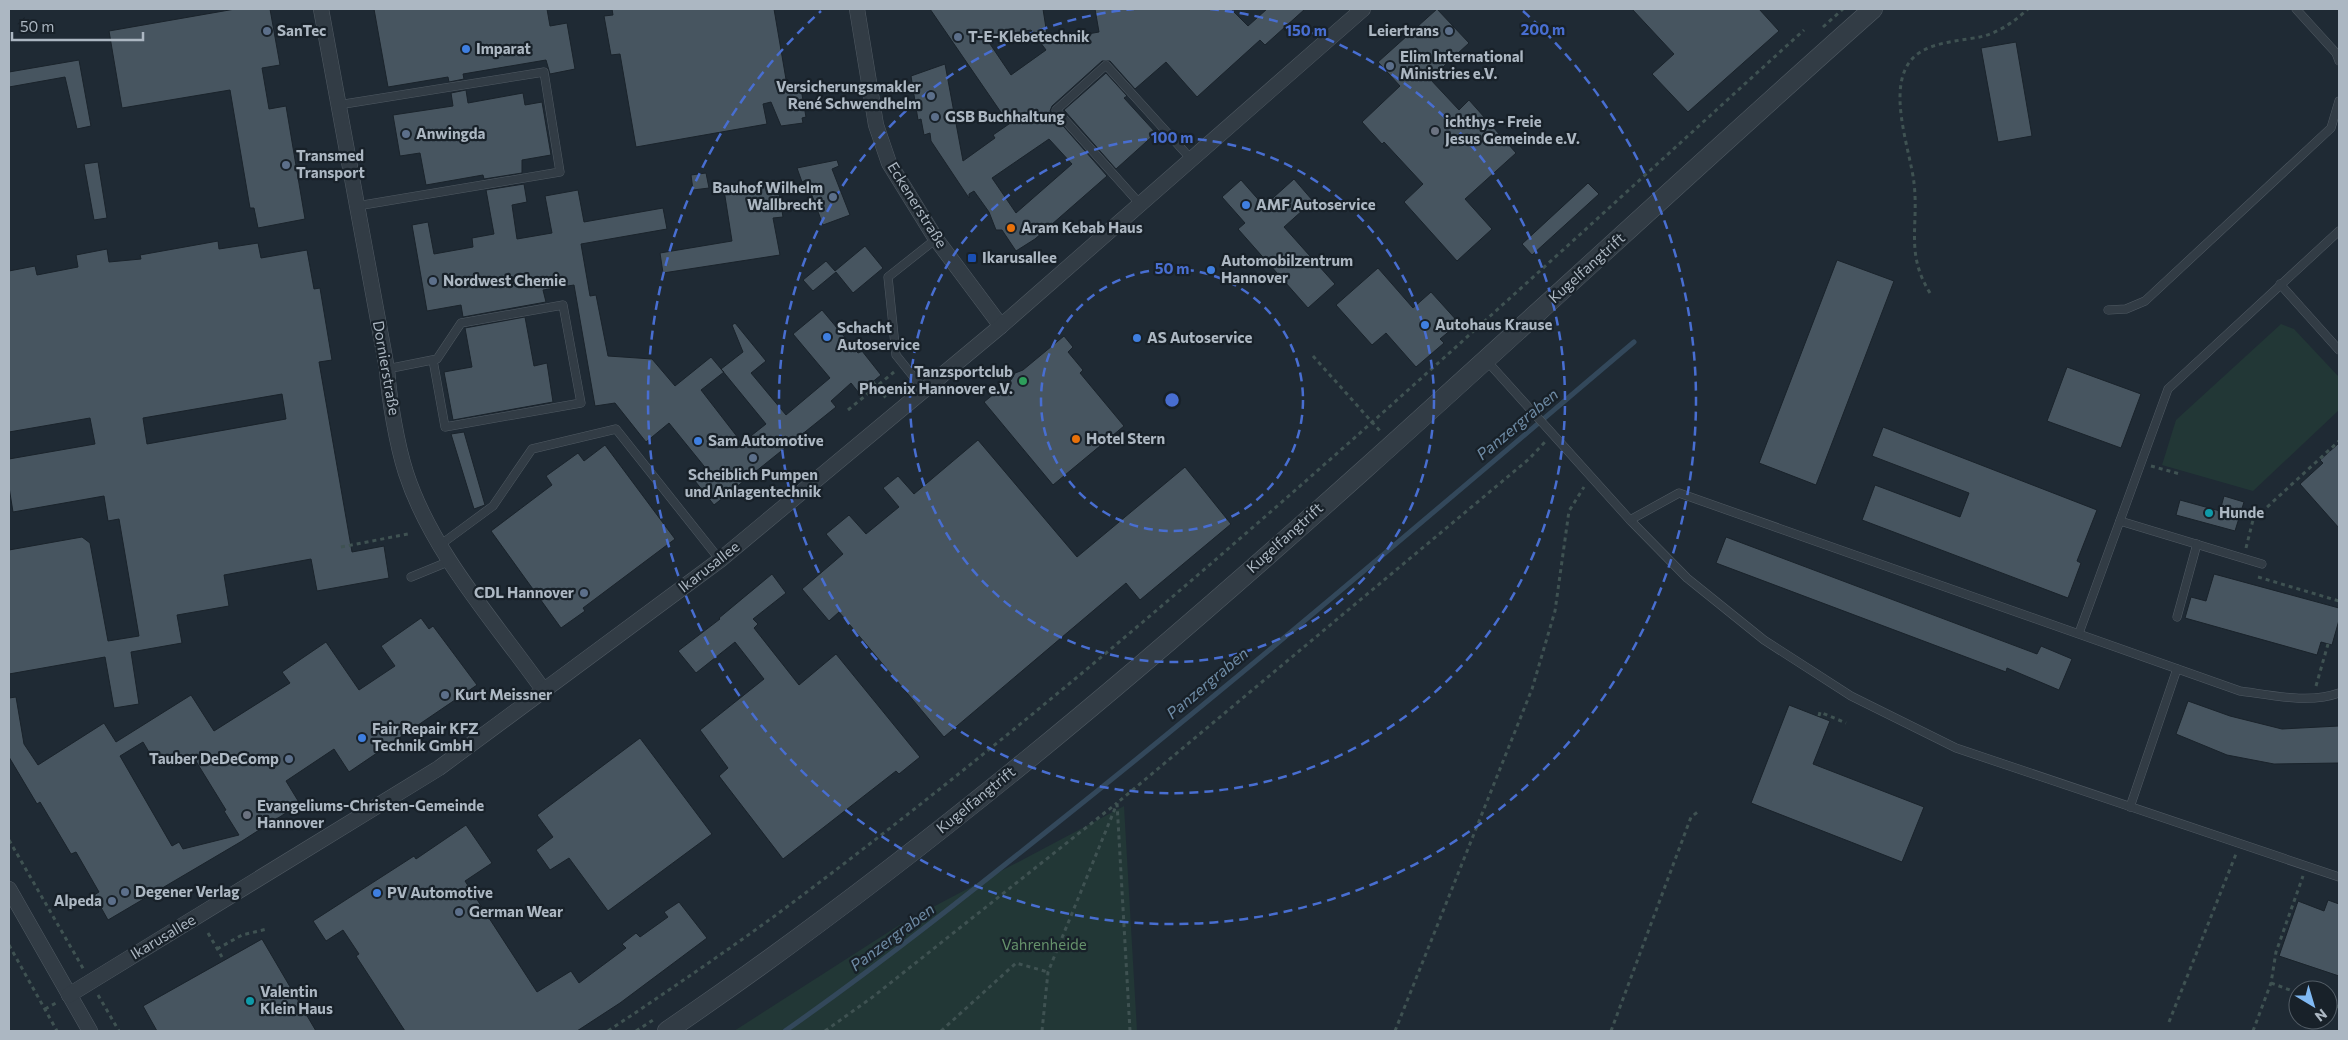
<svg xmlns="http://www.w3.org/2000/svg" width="2348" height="1040" viewBox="0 0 2348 1040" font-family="Commissioner,sans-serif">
<rect width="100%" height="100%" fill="#1f2a34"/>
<g fill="#223736">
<polygon points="2281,324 2294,329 2339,377 2339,410 2253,491 2162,465 2176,420"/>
<polygon points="1124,806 1137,1031 734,1031 901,924"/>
</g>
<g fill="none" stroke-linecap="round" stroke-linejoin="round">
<path stroke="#33485b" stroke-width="5" d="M785,1031C878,966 967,895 1056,824C1252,668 1443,504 1634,342"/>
</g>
<g fill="#475560" stroke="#1a232b" fill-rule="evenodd">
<polygon points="235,9 270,9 280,65 262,68 269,109 286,106 305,219 258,228 254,208 250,208 230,90 122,108 109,31"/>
<polygon points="374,9 547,9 550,26 567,23 575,69 550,74 546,60 463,74 464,79 449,82 448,77 388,87"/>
<polygon points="612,9 774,9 788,91 801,89 806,117 802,118 803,123 781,126 771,102 763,104 767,124 636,147 620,54 611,55 604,16 613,15"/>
<path d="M930,9H1043L1048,41L1099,32L1095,9H1231L1248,26L1267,9H1305L1265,45L1260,40L1197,97L1166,62L1135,89L1110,61H1102L1052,106L1050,111L1107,176L1035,239L1016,251L1002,230H996L989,212L974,191L969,194V198L931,141L930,133L924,135L921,119L918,120L911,76L945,64L963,161L995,138L993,135L1009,124ZM1031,30L1046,50L1011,75L986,38ZM1049,139L1072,164L1016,213L992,178Z"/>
<polygon points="1437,9 1469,43 1430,79 1459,110 1469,100 1516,153 1465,199 1492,229 1457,261 1404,202 1423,184 1384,142 1382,144 1362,122 1400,86 1378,62"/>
<polygon points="1632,9 1759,9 1779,31 1688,112 1652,74 1674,54"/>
<polygon points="2016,42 2032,136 1998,142 1981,48"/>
<polygon points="79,60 91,126 77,129 65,77 9,87 9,72"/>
<polygon points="1106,73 1127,96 1124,98 1156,133 1116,169 1064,110"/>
<polygon points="466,90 468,103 523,93 525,105 542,102 551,155 522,160 522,173 484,179 483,175 426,185 420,153 400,156 393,115 453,106 451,93"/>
<polygon points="837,160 839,166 832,169 850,215 823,225 806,180 802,182 797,168"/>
<polygon points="98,162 107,218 94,220 84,164"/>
<polygon points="706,173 709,188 693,190 691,175"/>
<polygon points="1294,179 1313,201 1284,227 1335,284 1308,308 1238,229 1245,223 1222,197 1241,180 1264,206"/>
<polygon points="777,182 783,217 773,218 780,255 663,273 660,253 732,241 724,190"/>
<polygon points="1588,183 1599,194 1532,255 1522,244"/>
<path d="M524,184L527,202L512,205L517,239L552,233L545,196L578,190L584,222L663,208L667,229L581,244L590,296L596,295L608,356L652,359L675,386L711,357L721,369L743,352L732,325L735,323L766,361L751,373L786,415L830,378L793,334L822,310L858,353L862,351L881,375L859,393L851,383L831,401L836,407L714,505L695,481L708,471L669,423L646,442L615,403L595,406L574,285L543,290L546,302L463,317L461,305L427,311L412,225L428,222L434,254L473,247L472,238L494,234L486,190ZM721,369L766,424L742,443L701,390L724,372Z"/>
<path d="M218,241L219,249L258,243L261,258L307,250L314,289L320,288L332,360L319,362L352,552L384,546L389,578L317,591L311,559L224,575L229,606L177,615L182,643L131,652L139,704L114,708L105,657L9,674V550L82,537L90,543L108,641L139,636L119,519L108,521L104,496L13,512L9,487V459L95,444L90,418L9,432V271L35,266L37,275L78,267L76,255L107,249L109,262L141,259L140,255ZM282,394L286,419L147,444L143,418Z"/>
<polygon points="865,246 883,268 853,293 836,272 813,291 803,280 826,261 835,271"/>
<polygon points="1837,260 1894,281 1816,485 1759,463"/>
<polygon points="1378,268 1413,308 1431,292 1459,323 1440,339 1444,343 1416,367 1386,333 1372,345 1336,305"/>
<polygon points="525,317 534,366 547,363 553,402 453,420 444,372 472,367 465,328"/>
<polygon points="1064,336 1073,347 1068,352 1083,370 1080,373 1124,426 1053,485 984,402 1011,380 1015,373 1023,370"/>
<polygon points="2067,367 2141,394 2121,448 2047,421"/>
<polygon points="1883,427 2097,510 2077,561 2081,563 2068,598 1862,520 1875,485 1960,517 1969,493 1872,456"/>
<polygon points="464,432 485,505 474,509 451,434"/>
<polygon points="978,440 1077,557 1185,467 1231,524 1140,600 1126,583 944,737 839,612 829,621 802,589 843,554 826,534 849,515 866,534 899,507 883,488 898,476 914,494"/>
<polygon points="2339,443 2339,528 2300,484 2323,463 2320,460"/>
<polygon points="605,445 675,539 583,608 585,611 561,628 491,531 552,485 546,476 578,453 584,461"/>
<polygon points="2224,496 2244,502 2235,531 2176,515 2180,500 2220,511"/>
<polygon points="1726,537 2037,654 2041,646 2072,659 2059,690 2007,668 2006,672 1716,563"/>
<polygon points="772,574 786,593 753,619 758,624 754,628 799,685 836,654 920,757 899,774 896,771 783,859 719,776 728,768 700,730 764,679 735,642 696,673 678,651 720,619 719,618"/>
<polygon points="2214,574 2339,608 2339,620 2332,645 2321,642 2317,655 2185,618 2191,597 2206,601"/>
<path d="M421,618L429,629L433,626L477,685L349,772L334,749L286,781L300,804L242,841L108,920L94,895L99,892L76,852L71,854L40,802L37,804L9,757V698L16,697L24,744L38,765L104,723L116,742L191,695L214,731L290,683L282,672L326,642L359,690L395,666L381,646ZM143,742L156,764L173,754L194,758L226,810L224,811L239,835L183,849L179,842L172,846L120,756Z"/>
<polygon points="2188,701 2230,716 2282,729 2339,726 2339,763 2274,764 2227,755 2176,734"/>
<polygon points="1789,705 1830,721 1813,764 1924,807 1902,862 1751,803"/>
<polygon points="640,738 712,834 608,911 569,858 550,870 536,850 553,837 537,815"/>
<polygon points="466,825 492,863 465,881 537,992 571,971 579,983 626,948 622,944 636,933 640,937 668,917 664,912 679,902 707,938 620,1003 577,1031 405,1031 356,956 359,954 343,930 326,941 313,921 414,856 416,859"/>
<polygon points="2328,900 2339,904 2339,976 2279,956 2298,901 2324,911"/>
<polygon points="262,939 316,1031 157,1031 143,1006"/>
</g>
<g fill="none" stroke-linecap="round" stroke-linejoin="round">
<defs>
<g id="service">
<polyline points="2296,9 2336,53 2339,61"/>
<polyline points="338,105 544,72 560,172 357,206"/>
<polyline points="1140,204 1056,110 1106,65 1191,159"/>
<polyline points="2280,284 2339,350"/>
<polyline points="2108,310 2126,309 2145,301 2331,128 2339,101"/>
<polyline points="1486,360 1630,520 1687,578 1764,640 1851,696 1956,748 2339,877"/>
<polyline points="387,369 437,359 461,323 563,305 581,403 445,427 433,360"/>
<polyline points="924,390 896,355 888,277 936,239"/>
<path d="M1630,520L1679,493L2240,691C2271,695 2309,704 2339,693"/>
<polyline points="2120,521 2262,564"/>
<polyline points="440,545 493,506 532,449 616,429 720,560"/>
<polyline points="411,577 450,561"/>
<polyline points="2177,617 2197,544"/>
<polyline points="2079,633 2168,389 2339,231"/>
<polyline points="2130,807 2177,669"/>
</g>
<g id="minor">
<path d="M321,9L387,369C389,399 397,445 406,473C432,553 496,623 544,691"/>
<polyline points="857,9 876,125 889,163 936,239 1001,326"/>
<polyline points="9,889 90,1031"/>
<polyline points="69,995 439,768 720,560 1001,326 1363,9"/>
</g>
<path id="tertiary" d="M667,1031C1103,734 1479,358 1873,9"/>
</defs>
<use href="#service" stroke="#505a63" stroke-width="9"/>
<use href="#minor" stroke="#505a63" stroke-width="16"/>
<use href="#tertiary" stroke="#505a63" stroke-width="20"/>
<g stroke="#3f5252" stroke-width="3" stroke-dasharray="4 4" stroke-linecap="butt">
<polyline points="1823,27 1843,9"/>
<path d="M1930,293C1905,253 1919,226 1914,183C1910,148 1884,84 1915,56C1932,41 1963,41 1984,36C2001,31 2015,21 2028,9"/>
<polyline points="1313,356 1380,431"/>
<polyline points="873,382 886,398"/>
<polyline points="848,410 894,372"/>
<polyline points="2151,466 2180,474"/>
<polyline points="341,547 408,534"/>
<polyline points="2246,548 2253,520 2339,441"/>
<polyline points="2258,577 2339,601"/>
<polyline points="2316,686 2328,644"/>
<polyline points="1819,716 1820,712 1846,723"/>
<polyline points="9,840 84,970"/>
<polyline points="208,933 222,957"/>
<polyline points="9,945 57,1031"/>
<polyline points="217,949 242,935 267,929"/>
<polyline points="2271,983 2298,993"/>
<polyline points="98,995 119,1031"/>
<polyline points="2328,1003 2339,1007"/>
<polyline points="45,1009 56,1003"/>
<polyline points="2169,1022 2236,854"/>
<path d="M608,1031C665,993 721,955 776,915C1139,645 1470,334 1804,30"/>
<polyline points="636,1031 653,1020"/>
<polyline points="825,1031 874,996 1117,803"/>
<polyline points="941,1031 1016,963 1048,972"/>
<polyline points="1042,1031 1048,972 1116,806"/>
<polyline points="1130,1031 1117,803 1529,459 1545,442"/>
<polyline points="1395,1031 1532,689 1555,611 1569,511 1584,487"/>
<polyline points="1611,1031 1691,817 1699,811"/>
<polyline points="2253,1031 2271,983 2276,952 2303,876"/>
</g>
<use href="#service" stroke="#323c45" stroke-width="8"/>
<use href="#minor" stroke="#323c45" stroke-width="15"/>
<use href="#tertiary" stroke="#323c45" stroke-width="19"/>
</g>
<g fill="none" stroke="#486ed1" stroke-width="2.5" stroke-dasharray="9 6">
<circle cx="1172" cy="400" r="131"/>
<circle cx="1172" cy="400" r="262"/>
<path d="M1210 9A393 393 0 1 1 1134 9"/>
<path d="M1523 11A524 524 0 1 1 821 11"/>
</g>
<g fill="#5c6f8a" stroke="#182129" stroke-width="2">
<circle cx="267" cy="31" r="5"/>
<circle cx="1449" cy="31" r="5"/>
<circle cx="958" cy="37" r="5"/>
<circle cx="1390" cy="66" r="5"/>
<circle cx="931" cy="96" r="5"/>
<circle cx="935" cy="117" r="5"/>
<circle cx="406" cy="134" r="5"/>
<circle cx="286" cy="165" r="5"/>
<circle cx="833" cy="197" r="5"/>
<circle cx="433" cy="281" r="5"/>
<circle cx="753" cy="458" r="5"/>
<circle cx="584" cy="593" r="5"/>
<circle cx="445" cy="695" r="5"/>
<circle cx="289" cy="759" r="5"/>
<circle cx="125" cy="892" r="5"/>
<circle cx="112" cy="901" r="5"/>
<circle cx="459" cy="912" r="5"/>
</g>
<g fill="#3f7fe0" stroke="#182129" stroke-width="2">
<circle cx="466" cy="49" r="5"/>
<circle cx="1246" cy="205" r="5"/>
<circle cx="1211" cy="270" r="5"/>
<circle cx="1425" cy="325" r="5"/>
<circle cx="827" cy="337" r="5"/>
<circle cx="1137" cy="338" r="5"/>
<circle cx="698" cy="441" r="5"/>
<circle cx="362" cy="738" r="5"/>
<circle cx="377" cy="893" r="5"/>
</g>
<g fill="#6b7280" stroke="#182129" stroke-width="2">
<circle cx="1435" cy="131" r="5"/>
<circle cx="247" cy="815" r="5"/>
</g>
<g fill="#e8710a" stroke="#182129" stroke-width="2">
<circle cx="1011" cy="228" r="5"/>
<circle cx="1076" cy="439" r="5"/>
</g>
<rect fill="#1a4fb4" stroke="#182129" stroke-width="2" x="967" y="253" width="10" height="10" rx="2.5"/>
<circle fill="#2e9e5b" stroke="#182129" stroke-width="2" cx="1023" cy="381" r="5"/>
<g fill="#0f9aa8" stroke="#182129" stroke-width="2">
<circle cx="2209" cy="513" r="5"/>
<circle cx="250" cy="1001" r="5"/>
</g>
<g text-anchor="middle" stroke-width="4.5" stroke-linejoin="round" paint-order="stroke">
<g font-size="15" font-weight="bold" fill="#acb7c2" stroke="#182129" text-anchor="start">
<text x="277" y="36">SanTec</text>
<text x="1439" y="36" text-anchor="end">Leiertrans</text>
<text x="968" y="42">T-E-Klebetechnik</text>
<text x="476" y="54">Imparat</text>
<text x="1400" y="62">Elim International<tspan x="1400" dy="17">Ministries e.V.</tspan></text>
<text x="921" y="92" text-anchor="end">Versicherungsmakler<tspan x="921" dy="17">René Schwendhelm</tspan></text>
<text x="945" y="122">GSB Buchhaltung</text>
<text x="1445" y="127">ichthys - Freie<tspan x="1445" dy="17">Jesus Gemeinde e.V.</tspan></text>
<text x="416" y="139">Anwingda</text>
<text x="296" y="161">Transmed<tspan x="296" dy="17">Transport</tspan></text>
<text x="823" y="193" text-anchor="end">Bauhof Wilhelm<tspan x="823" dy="17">Wallbrecht</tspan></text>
<text x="1256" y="210">AMF Autoservice</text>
<text x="1021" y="233">Aram Kebab Haus</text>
<text x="982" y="263">Ikarusallee</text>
<text x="1221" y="266">Automobilzentrum<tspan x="1221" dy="17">Hannover</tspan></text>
<text x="443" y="286">Nordwest Chemie</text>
<text x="1435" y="330">Autohaus Krause</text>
<text x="837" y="333">Schacht<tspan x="837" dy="17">Autoservice</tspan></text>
<text x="1147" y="343">AS Autoservice</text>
<text x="1013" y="377" text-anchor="end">Tanzsportclub<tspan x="1013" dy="17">Phoenix Hannover e.V.</tspan></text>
<text x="1086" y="444">Hotel Stern</text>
<text x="708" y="446">Sam Automotive</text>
<text x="753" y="480" text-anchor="middle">Scheiblich Pumpen<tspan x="753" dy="17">und Anlagentechnik</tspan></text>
<text x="2219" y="518">Hunde</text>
<text x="574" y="598" text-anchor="end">CDL Hannover</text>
<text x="455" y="700">Kurt Meissner</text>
<text x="372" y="734">Fair Repair KFZ<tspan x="372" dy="17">Technik GmbH</tspan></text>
<text x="279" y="764" text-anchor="end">Tauber DeDeComp</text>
<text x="257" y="811">Evangeliums-Christen-Gemeinde<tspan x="257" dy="17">Hannover</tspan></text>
<text x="135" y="897">Degener Verlag</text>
<text x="387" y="898">PV Automotive</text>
<text x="102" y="906" text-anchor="end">Alpeda</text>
<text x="469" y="917">German Wear</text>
<text x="260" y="997">Valentin<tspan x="260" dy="17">Klein Haus</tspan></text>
</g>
<g font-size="15" fill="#acb7c2" stroke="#182129">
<text transform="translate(917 205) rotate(58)" y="5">Eckenerstraße</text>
<text transform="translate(1587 268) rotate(-42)" y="5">Kugelfangtrift</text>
<text transform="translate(386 368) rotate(80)" y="5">Dornierstraße</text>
<text transform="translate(1285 538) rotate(-42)" y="5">Kugelfangtrift</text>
<text transform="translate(709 567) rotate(-38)" y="5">Ikarusallee</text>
<text transform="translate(976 800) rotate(-39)" y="5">Kugelfangtrift</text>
<text transform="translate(163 937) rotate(-31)" y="5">Ikarusallee</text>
</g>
<g font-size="15" fill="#65916b" stroke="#182129">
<text x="1044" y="950">Vahrenheide</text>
</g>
<g font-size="16" font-style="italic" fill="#6e8ba5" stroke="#182129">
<text transform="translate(1517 424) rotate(-40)" y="6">Panzergraben</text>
<text transform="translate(1207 683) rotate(-40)" y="6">Panzergraben</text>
<text transform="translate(892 937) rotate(-37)" y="6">Panzergraben</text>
</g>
</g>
<circle cx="1172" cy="400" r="8" fill="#486ed1" stroke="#182129" stroke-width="2.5"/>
<g font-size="15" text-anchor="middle" font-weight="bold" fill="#486ed1" stroke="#182129" stroke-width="4.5" stroke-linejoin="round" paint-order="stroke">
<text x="1543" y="35">200 m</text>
<text x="1306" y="36">150 m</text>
<text x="1172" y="143">100 m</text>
<text x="1172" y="274">50 m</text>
</g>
<rect width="2348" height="1040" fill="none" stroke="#acb7c2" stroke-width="20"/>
<g transform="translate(2313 1005) rotate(142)"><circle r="24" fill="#182129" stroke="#535d66"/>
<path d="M0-4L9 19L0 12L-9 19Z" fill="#80b9f3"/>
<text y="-8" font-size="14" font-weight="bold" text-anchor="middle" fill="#acb7c2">N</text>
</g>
<path d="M12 32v8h131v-8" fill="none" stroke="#acb7c2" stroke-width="2.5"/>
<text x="20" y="32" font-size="15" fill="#acb7c2" stroke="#182129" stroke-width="4" paint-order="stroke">50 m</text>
</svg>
